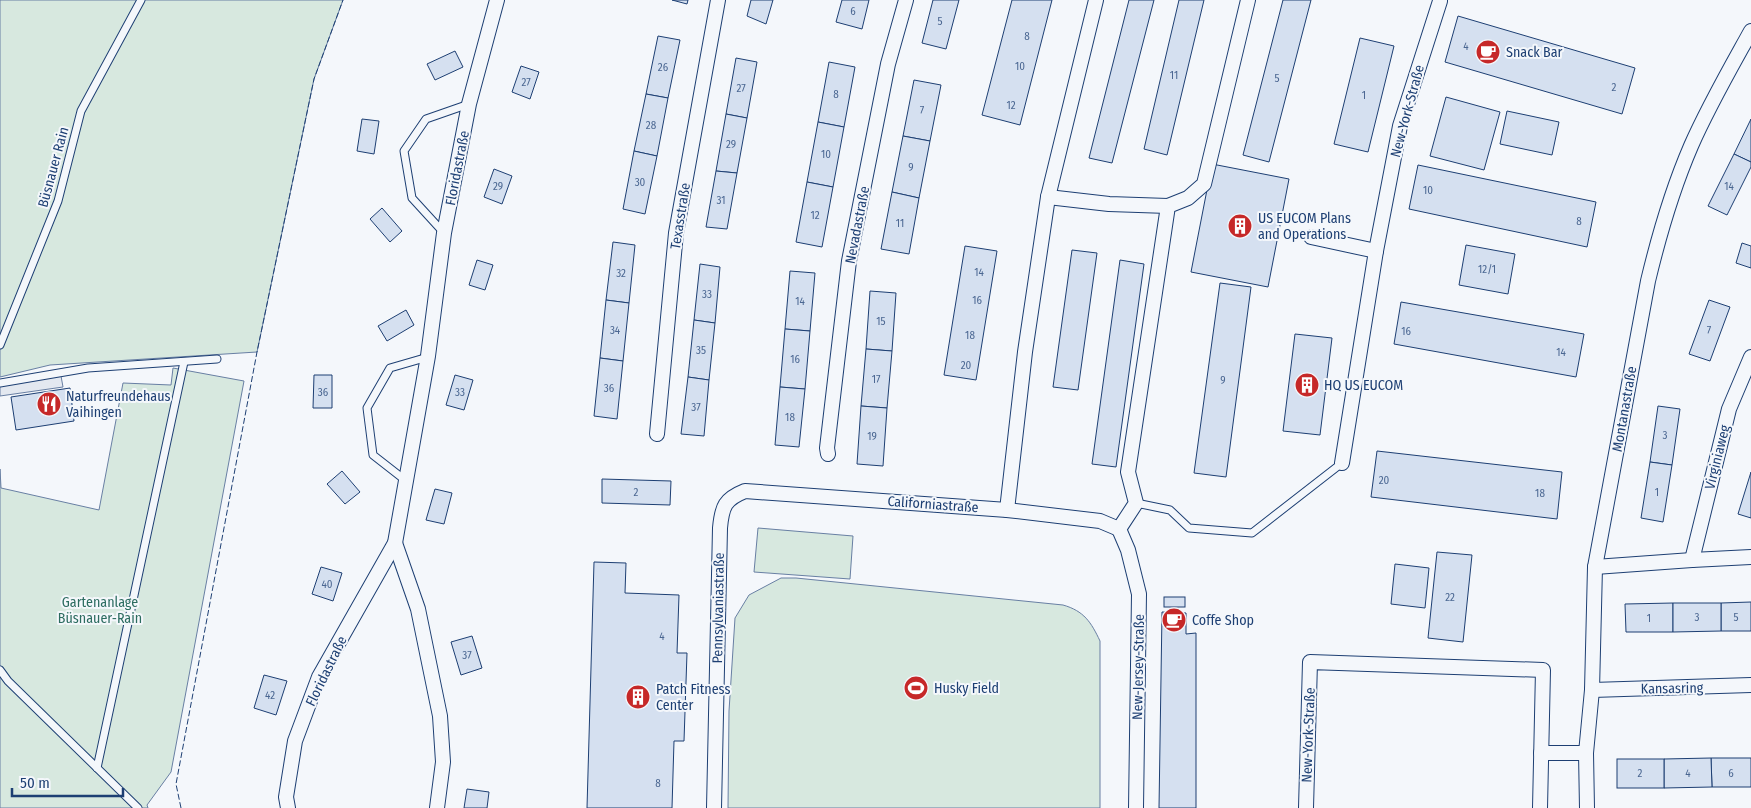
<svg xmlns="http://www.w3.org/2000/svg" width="1751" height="808" viewBox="0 0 1751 808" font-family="'Fira Sans Condensed',sans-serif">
<rect width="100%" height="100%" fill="#f4f7fb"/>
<g fill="#d7e8df" stroke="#687fa3">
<polygon points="0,0 343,0 314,79 257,352 50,365 0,377"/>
<polygon points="173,368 244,381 171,772 147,805 148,808 0,808 0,469 1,488 99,510 123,383 171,385"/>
<polygon points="758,528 853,536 850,579 754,572"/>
<path d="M781,578H796L1063,605C1084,611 1091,622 1100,641V808H728L729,711L735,618L749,595Z"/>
</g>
<polygon fill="#e3e8f0" stroke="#687fa3" points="61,376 63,387 0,396 0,385"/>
<g fill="#d5e0f0" stroke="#1d3f73">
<polygon points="672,0 688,0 687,4"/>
<polygon points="751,0 773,0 766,24 747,16"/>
<polygon points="842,0 869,0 862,29 836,22"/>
<polygon points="933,0 959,0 946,49 922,43"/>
<polygon points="1012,0 1052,0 1020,125 982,115"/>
<polygon points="1129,0 1154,0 1112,163 1089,158"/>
<polygon points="1179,0 1204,0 1167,155 1144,149"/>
<polygon points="1283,0 1311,0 1269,162 1243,155"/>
<polygon points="1458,16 1635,68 1622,114 1445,62"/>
<polygon points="658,36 680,40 668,98 646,94"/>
<polygon points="1360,38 1394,46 1368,152 1334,144"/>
<polygon points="455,51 463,67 435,80 427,64"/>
<polygon points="736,58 757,62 747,118 726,114"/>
<polygon points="829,62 855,67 844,127 818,122"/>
<polygon points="521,66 539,72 530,99 512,92"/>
<polygon points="914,80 941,85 930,141 903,136"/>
<polygon points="646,94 668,98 657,156 634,151"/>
<polygon points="1446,97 1500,112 1484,170 1430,156"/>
<polygon points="1507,111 1559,122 1552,155 1500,144"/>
<polygon points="726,114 747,118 737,173 716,171"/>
<polygon points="362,119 379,121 374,154 357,151"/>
<polygon points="1751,119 1751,162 1734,154"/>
<polygon points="818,122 844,127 833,187 807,182"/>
<polygon points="903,136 930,141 919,198 892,192"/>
<polygon points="634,151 657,156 645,214 623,209"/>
<polygon points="1734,154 1751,162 1751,167 1727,215 1708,206"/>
<polygon points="1212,164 1289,179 1268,287 1191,272"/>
<polygon points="1418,165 1596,202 1587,247 1409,209"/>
<polygon points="494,169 512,176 502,204 484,197"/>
<polygon points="716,171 737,173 727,229 706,227"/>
<polygon points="807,182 833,187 822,247 796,242"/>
<polygon points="892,192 919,198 909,254 881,249"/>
<polygon points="382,208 402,231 390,242 370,219"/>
<polygon points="613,242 635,245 629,303 606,300"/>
<polygon points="1742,243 1751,246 1751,268 1736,263"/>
<polygon points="1466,245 1515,254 1508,294 1459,285"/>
<polygon points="965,246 997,251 976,380 944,375"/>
<polygon points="1072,250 1097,253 1078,390 1053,387"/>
<polygon points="477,260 493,265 485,290 469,285"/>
<polygon points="1120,260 1144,264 1116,467 1092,464"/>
<polygon points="700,264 720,267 715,323 694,320"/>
<polygon points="790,271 815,273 810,331 785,329"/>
<polygon points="1220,283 1251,287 1226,477 1194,473"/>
<polygon points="870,291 896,293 892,351 866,349"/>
<polygon points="606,300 629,303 623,361 600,358"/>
<polygon points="1709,300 1730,307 1710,361 1689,354"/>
<polygon points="1401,302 1584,334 1576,377 1394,344"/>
<polygon points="406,310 414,325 387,341 378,326"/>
<polygon points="694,320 715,323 709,380 688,377"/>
<polygon points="785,329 810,331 805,389 780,387"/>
<polygon points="1295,334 1332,338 1320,435 1283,431"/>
<polygon points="866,349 892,351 887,408 861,406"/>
<polygon points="600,358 623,361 617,419 594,416"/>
<polygon points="314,375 332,375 332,408 313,408"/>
<polygon points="455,375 473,380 464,410 446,405"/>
<polygon points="688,377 709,380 704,436 681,434"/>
<polygon points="780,387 805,389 799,447 775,445"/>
<polygon points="70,388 74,421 16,430 11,397"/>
<polygon points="861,406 887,408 883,466 857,464"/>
<polygon points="1658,406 1680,409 1672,465 1650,462"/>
<polygon points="1377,451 1562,472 1557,519 1371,497"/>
<polygon points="1650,462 1672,465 1663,522 1641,518"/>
<polygon points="342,471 360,492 345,504 327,484"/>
<polygon points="1751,472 1751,518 1738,514"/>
<polygon points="602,479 671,481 670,505 602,503"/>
<polygon points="435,489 452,493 444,524 426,520"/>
<polygon points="1437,552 1472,555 1463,642 1428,638"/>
<polygon points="594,562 626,563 625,593 679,595 677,653 687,653 684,741 674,741 672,808 587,808"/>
<polygon points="1395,564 1429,568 1425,608 1391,604"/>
<polygon points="321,567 342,573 333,601 312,594"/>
<rect x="1164" y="597" width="21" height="10"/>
<polygon points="1751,602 1751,631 1721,631 1721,603"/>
<polygon points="1673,603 1673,632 1626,632 1625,604"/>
<polygon points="1673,603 1721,603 1721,631 1673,632"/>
<polygon points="1162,612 1186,613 1186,634 1196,633 1196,808 1159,808"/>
<polygon points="472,636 482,668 461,675 451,642"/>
<polygon points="264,675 287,681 276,715 254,708"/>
<polygon points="1711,758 1751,758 1751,787 1712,787"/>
<polygon points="1711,758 1712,787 1664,788 1664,759"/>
<rect x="1617" y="759" width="47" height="29"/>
<polygon points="467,789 489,792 487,808 464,808"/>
</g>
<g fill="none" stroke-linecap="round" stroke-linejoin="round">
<defs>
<g id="service">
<polyline points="444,233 412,198 404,151 426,119 469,104"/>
<polyline points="0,345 58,201 81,111 141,0"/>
<polyline points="0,383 88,368 217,359"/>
<polyline points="405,480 373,455 367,408 390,368 428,357"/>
<polyline points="1136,503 1170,510 1189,528 1252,533 1342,463"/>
<polyline points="0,670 8,681 138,808"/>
<polyline points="97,768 184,362"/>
</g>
<g id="minor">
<polyline points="1048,197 1109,204 1168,206"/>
<polyline points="1311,237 1376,251"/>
<polyline points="657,434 676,233 718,0"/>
<polyline points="828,454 827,448 849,261 888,64 906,0"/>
<polyline points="1342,463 1376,251 1400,126 1440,1"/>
<polyline points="1007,510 1025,352 1048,197 1096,0"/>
<polyline points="1119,529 1136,503 1128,472 1168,206 1188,198 1204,184 1248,0"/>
<polyline points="1119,529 1128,550 1139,594 1136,808"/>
<polyline points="395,543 418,609 440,716 443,762 437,808"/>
<polyline points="1692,560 1729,409 1751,357"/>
<polyline points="1595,567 1692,560 1751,557"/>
<polyline points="1592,690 1751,685"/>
<polyline points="1541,753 1586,753"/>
<polyline points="288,808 286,797 295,741 319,677 395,543 428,356 444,233 469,104 497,0"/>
<path d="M714,808L720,528C722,506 725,499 745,491L1007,510L1100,521L1119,529"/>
<polyline points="1306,808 1310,662 1543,670 1540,808"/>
<path d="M1587,808L1586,753L1592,690L1595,567L1648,281C1659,235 1672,190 1691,146C1708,107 1730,69 1751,31"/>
</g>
</defs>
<use href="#service" stroke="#1d3f73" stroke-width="9"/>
<use href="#minor" stroke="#1d3f73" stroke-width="16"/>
<use href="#service" stroke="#f4f7fb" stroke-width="7"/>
<use href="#minor" stroke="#f4f7fb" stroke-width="14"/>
<polyline stroke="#1d3f73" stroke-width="1" stroke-dasharray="6 2.5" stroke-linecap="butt" points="181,808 176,784 257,352 314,79 343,0"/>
</g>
<defs>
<symbol id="cafe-disc" viewBox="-11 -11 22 22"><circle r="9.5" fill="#c62828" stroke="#f4f7fb"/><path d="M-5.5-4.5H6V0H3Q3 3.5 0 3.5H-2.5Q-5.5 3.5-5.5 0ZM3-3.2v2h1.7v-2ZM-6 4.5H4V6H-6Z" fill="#fff"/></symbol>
<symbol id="building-disc" viewBox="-11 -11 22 22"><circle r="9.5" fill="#c62828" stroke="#f4f7fb"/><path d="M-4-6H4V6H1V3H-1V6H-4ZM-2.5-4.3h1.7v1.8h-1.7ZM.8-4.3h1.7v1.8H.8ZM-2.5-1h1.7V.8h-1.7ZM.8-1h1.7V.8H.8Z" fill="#fff"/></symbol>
<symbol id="restaurant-disc" viewBox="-11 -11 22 22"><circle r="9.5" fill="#c62828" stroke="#f4f7fb"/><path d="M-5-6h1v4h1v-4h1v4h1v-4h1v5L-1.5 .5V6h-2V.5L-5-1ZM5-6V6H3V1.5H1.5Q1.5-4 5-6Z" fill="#fff"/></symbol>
<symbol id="stadium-disc" viewBox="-11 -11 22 22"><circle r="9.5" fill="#c62828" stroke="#f4f7fb"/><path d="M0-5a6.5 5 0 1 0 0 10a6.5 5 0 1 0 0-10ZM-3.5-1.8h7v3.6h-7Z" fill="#fff"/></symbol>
</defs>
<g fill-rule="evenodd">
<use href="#cafe-disc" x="1474" y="38" width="28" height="28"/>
<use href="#building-disc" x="1226" y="212" width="28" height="28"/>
<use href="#building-disc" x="1293" y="371" width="28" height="28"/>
<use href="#restaurant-disc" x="35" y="390" width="28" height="28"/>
<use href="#cafe-disc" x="1160" y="606" width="28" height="28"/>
<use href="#stadium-disc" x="902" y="674" width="28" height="28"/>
<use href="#building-disc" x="624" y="683" width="28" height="28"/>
</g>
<g text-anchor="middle" stroke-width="4" stroke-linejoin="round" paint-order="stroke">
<g font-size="11" fill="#4b6792">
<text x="853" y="15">6</text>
<text x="940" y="25">5</text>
<text x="1027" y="40">8</text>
<text x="1466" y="50">4</text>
<text x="1020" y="70">10</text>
<text x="663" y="71">26</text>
<text x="1174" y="79">11</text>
<text x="1277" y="82">5</text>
<text x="526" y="86">27</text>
<text x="1614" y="91">2</text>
<text x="741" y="92">27</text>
<text x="836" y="98">8</text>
<text x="1364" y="99">1</text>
<text x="1011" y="109">12</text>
<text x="922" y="114">7</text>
<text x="651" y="129">28</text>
<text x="731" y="148">29</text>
<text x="826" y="158">10</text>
<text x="911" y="171">9</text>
<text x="640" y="186">30</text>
<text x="498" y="190">29</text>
<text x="1729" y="190">14</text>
<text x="1428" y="194">10</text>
<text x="721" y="204">31</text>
<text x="815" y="219">12</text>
<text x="1579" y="225">8</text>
<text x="900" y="227">11</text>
<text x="1487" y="273">12/1</text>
<text x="979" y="276">14</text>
<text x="621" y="277">32</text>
<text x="707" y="298">33</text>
<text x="977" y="304">16</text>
<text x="800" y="305">14</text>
<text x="881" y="325">15</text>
<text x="615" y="334">34</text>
<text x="1709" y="334">7</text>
<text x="1406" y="335">16</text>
<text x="970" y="339">18</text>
<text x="701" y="354">35</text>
<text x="1561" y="356">14</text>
<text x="795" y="363">16</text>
<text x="966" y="369">20</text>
<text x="876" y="383">17</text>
<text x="1223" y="384">9</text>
<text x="609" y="392">36</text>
<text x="323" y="396">36</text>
<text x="460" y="396">33</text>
<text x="696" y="411">37</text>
<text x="790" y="421">18</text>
<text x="1665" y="439">3</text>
<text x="872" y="440">19</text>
<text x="1384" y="484">20</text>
<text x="636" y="496">2</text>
<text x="1657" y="496">1</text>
<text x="1540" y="497">18</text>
<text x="327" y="588">40</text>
<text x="1450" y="601">22</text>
<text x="1697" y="621">3</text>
<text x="1736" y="621">5</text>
<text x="1649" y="622">1</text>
<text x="662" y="640">4</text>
<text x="467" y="659">37</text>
<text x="270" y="699">42</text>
<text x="1640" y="777">2</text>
<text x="1688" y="777">4</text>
<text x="1731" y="777">6</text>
<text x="658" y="787">8</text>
</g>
<g font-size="14" fill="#1d3f73" stroke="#f4f7fb" text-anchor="start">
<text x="1506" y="57">Snack Bar</text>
<text x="1258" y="223">US EUCOM Plans<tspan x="1258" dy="16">and Operations</tspan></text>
<text x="1324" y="390">HQ US EUCOM</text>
<text x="66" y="401">Naturfreundehaus<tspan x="66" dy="16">Vaihingen</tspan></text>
<text x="1192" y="625">Coffe Shop</text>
<text x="934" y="693">Husky Field</text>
<text x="656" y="694">Patch Fitness<tspan x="656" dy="16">Center</tspan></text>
</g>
<g font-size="14" fill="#1d3f73" stroke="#f4f7fb">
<text transform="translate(1407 111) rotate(-75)" y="5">New-York-Straße</text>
<text transform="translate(53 167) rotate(-75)" y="5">Büsnauer Rain</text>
<text transform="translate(457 168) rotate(-79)" y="5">Floridastraße</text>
<text transform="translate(680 216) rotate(-81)" y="5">Texasstraße</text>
<text transform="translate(857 225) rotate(-79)" y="5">Nevadastraße</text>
<text transform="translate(1624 409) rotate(-80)" y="5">Montanastraße</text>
<text transform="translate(1717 457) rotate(-76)" y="5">Virginiaweg</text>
<text transform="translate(933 504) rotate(4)" y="5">Californiastraße</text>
<text transform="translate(718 608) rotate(-89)" y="5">Pennsylvaniastraße</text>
<text transform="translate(1138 667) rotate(-89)" y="5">New-Jersey-Straße</text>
<text transform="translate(326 671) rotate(-64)" y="5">Floridastraße</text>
<text transform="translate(1672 688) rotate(-1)" y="5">Kansasring</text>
<text transform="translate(1308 735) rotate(-88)" y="5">New-York-Straße</text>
</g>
<g font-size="14" fill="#2c6c60" stroke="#f4f7fb">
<text x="100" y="607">Gartenanlage<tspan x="100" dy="16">Büsnauer-Rain</tspan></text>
</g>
</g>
<path d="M12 788v8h111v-8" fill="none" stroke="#1d3f73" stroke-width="2.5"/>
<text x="20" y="788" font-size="15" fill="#1d3f73" stroke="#f4f7fb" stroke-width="4" paint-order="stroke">50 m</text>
</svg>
